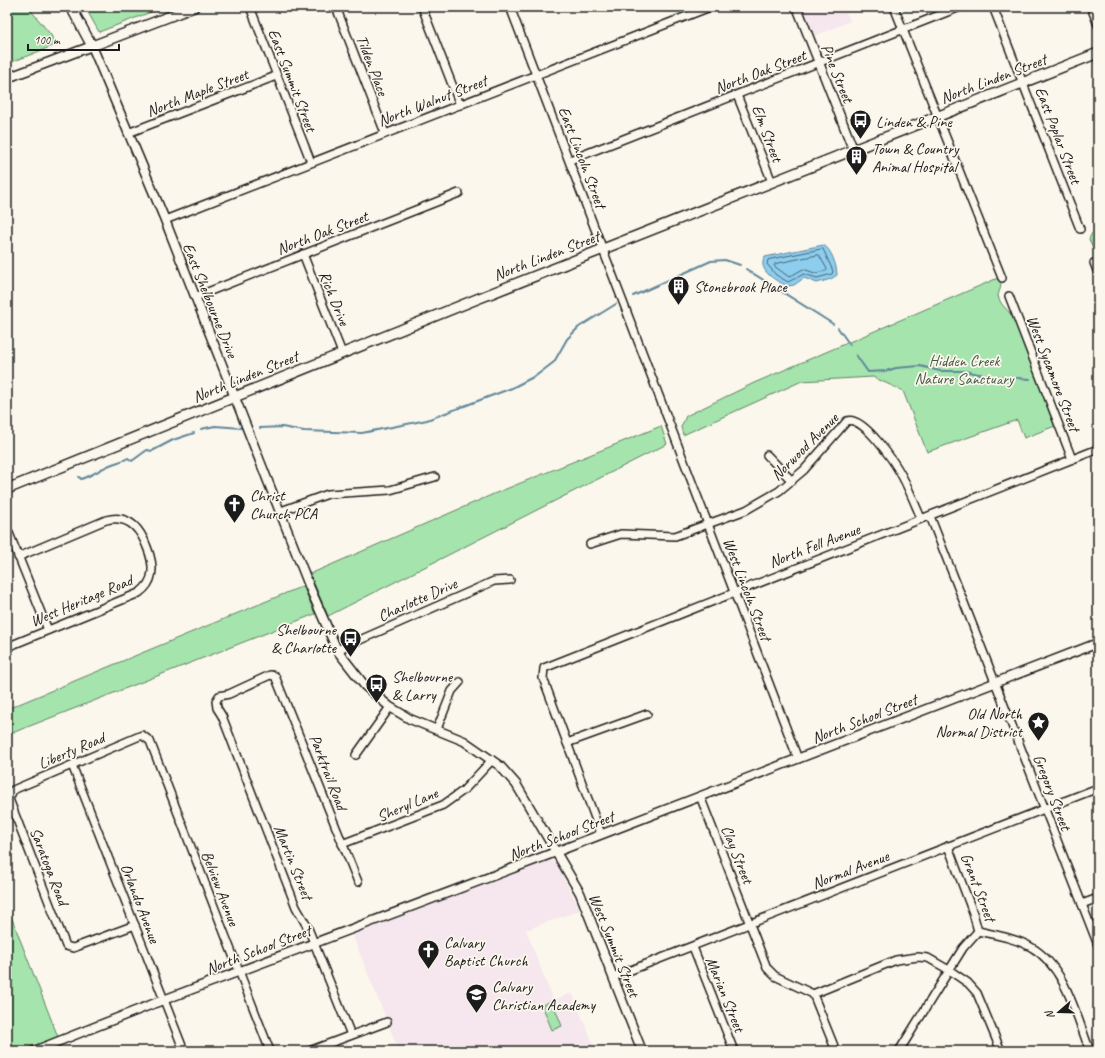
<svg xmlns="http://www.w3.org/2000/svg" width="1105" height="1058" viewBox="0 0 1105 1058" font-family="Caveat,sans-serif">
<rect width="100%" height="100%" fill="#fbf7ec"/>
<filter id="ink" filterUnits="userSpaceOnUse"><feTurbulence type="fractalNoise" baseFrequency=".025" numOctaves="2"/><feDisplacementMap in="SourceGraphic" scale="8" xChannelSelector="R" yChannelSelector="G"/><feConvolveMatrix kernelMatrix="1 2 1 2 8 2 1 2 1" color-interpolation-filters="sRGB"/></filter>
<g filter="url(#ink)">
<g fill="#f5e7ed">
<polygon points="800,7 844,7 850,21 812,37"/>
<polygon points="550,860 556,863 580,910 526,930 553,1000 572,993 596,1051 399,1051 352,934"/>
</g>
<g fill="#a5e4ac" stroke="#608064">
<polygon points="7,7 28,7 51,35 55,45 7,64"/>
<polygon points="85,7 164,7 99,32"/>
<polygon points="1098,231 1098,251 1094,250 1089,239 1092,233"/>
<path d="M998,278C1004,286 999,289 998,296C1001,307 1009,309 1014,320L1055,426L1024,438L1017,420L927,452L903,391L873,377L802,381L683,435L681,427L686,416L754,383Z"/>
<polygon points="661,426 667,444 328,616 310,574 496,493"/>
<polygon points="303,586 315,614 7,735 7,709"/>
<polygon points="7,906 58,1037 20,1051 7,1051"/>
<polygon points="552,1001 562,1026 552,1030 542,1005"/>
</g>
<path fill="#8dcdee" stroke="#60869a" d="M823,245C831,248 837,266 837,275L831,279L817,283L804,278L794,285L788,286C777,282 756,270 765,257Z"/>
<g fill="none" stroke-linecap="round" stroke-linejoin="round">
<g stroke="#496370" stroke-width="1">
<polygon points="823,249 833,271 832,274 817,278 804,274 788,282 776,275 767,264 768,260"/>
<polygon points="819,255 827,269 826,271 815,273 803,269 789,277 774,266 775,264"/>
</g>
<g stroke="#60869a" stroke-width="2">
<polyline points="746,269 833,324"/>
<polyline points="633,296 711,261 725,260 740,265"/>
<polyline points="838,328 850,345"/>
<polyline points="856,355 868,372 886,371 896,368 920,366 940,371 964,371 989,376 1030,379"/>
<polyline points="260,428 282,427 304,431 362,433 427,420 512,388 537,375 554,362 567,339 579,327 616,304"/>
<polyline points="201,429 215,426 242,428"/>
<path d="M79,477L81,479C92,476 100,469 110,465C116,462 122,462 128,458L132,461L147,450L152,451L173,440L194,433"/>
</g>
<defs>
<g id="minor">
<polyline points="250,7 311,162"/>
<polyline points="336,7 385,133"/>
<polyline points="422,7 460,105"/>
<polyline points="510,7 798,759"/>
<polyline points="894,7 1002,278"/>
<polyline points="993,7 1080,229"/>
<polyline points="1091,7 1098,25"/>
<polyline points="737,95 772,182"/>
<polyline points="128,133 276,76"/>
<polyline points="570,160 960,7"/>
<polyline points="165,220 710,7"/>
<polyline points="303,254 342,353"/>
<polyline points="1094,263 1098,273"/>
<polyline points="1009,296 1072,459"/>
<polyline points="195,297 459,193"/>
<polyline points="767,455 792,481"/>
<polyline points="281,511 328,494 390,490 435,477"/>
<polyline points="930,516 1098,945"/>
<polyline points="7,528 48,630"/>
<path d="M590,544L621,534L675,536L746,510L779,491L804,470L847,421C863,415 895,463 902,476C909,489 915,504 921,518"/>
<path d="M7,647L139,593C156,581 154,564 147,547C140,528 128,514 106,520L18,557"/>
<polyline points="337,650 494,581 510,580"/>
<polyline points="437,729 452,691 460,682"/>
<polyline points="567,743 647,714"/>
<polyline points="356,755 390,707"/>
<polyline points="72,765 184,1051"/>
<polyline points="700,796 767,968 775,976 813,994 836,1051"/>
<polyline points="601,834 543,678 544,668 1098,449"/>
<polyline points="342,844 443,805 464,790 492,760"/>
<path d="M948,846L973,913L978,931C996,935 1015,938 1031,947C1066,967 1076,1016 1090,1051"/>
<polyline points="1082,904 1098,898"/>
<polyline points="135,925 73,948 66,946 9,799 13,790 142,735 150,741 270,1051"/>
<polyline points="693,947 734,1051"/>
<polyline points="613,977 1098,788"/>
<polyline points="813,994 896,960 918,957 928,958 949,970 968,983 977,993 1001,1051"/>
<polyline points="351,1035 308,928 296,907 222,716 217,708 216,701 219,696 229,694 270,675 275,676 358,882"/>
<polyline points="309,1051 387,1022"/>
<polyline points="899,1051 963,948 978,931"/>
</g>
<g id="tertiary">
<polyline points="797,7 853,149"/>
<polyline points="7,78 92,46 165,220 310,588 337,650 365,686 390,707 410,719 464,741 500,766 516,784 580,893 642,1051"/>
<polyline points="34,1051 158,1002 548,855 1098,643"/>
</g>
<g id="secondary">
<polyline points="71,7 92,46 194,7"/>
<polyline points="7,489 477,299 1098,53"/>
</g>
</defs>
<use href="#minor" stroke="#1c1c1c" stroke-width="10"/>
<use href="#tertiary" stroke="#1c1c1c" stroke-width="11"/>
<use href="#secondary" stroke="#1c1c1c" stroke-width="12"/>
<use href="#minor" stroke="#fbf7ec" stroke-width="7"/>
<use href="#tertiary" stroke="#fbf7ec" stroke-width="8"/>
<use href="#secondary" stroke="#fbf7ec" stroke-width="9"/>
</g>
</g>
<defs>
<symbol id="bus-pin" viewBox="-11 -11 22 30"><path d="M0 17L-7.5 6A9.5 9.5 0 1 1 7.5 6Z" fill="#1c1c1c" stroke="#fbf7ec"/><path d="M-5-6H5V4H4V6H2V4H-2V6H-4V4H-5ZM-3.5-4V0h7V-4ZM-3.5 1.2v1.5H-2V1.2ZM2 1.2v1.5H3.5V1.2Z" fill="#fff"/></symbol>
<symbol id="building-pin" viewBox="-11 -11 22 30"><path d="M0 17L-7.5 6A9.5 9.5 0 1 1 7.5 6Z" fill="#1c1c1c" stroke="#fbf7ec"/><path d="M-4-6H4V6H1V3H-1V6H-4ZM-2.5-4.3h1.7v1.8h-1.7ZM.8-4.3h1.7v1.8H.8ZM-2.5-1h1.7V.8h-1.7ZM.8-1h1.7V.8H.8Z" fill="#fff"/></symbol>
<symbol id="church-pin" viewBox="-11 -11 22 30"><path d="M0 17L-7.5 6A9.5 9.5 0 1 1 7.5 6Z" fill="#1c1c1c" stroke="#fbf7ec"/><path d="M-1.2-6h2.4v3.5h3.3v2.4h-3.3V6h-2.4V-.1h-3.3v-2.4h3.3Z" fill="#fff"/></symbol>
<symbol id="sight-pin" viewBox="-11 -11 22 30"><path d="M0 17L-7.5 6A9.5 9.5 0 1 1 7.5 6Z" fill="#1c1c1c" stroke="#fbf7ec"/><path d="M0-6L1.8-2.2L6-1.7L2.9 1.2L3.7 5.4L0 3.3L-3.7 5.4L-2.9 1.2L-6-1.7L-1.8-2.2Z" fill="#fff"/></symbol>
<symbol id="school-pin" viewBox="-11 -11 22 30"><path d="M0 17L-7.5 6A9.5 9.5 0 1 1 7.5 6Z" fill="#1c1c1c" stroke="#fbf7ec"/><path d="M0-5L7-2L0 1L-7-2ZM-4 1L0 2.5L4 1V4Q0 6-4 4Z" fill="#fff"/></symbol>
</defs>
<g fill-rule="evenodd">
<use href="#bus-pin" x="848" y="108" width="25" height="34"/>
<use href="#building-pin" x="844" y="144" width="25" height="34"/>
<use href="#building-pin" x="666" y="274" width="25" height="34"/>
<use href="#church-pin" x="222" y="492" width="25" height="34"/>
<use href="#bus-pin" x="338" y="626" width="25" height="34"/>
<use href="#bus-pin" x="364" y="672" width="25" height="34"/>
<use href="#sight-pin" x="1026" y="710" width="25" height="34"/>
<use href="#church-pin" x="416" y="938" width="25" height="34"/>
<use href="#school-pin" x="464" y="982" width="25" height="34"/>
</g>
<g text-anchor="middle" stroke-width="3.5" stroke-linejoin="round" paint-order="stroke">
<g font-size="16" fill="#1c1c1c" stroke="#fbf7ec">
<text transform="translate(373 65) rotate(69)" y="6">Tilden Place</text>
<text transform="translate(760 71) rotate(-21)" y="6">North Oak Street</text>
<text transform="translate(838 73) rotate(68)" y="6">Pine Street</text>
<text transform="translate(993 78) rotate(-21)" y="6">North Linden Street</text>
<text transform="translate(293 80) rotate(69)" y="6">East Summit Street</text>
<text transform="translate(197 92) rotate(-21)" y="6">North Maple Street</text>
<text transform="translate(432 100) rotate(-21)" y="6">North Walnut Street</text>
<text transform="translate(768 133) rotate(69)" y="6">Elm Street</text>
<text transform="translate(1059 135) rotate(69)" y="6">East Poplar Street</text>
<text transform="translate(583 157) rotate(69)" y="6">East Lincoln Street</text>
<text transform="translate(322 232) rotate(-21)" y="6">North Oak Street</text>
<text transform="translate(546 255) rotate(-21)" y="6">North Linden Street</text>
<text transform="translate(335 298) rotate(68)" y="6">Rich Drive</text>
<text transform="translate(211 300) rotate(68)" y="6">East Shelbourne Drive</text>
<text transform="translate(1054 373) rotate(69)" y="6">West Sycamore Street</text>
<text transform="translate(245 376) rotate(-22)" y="6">North Linden Street</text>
<text transform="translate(804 446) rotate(-45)" y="6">Norwood Avenue</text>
<text transform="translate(814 545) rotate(-21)" y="6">North Fell Avenue</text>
<text transform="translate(748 589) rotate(69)" y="6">West Lincoln Street</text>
<text transform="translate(417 599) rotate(-24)" y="6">Charlotte Drive</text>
<text transform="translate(81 600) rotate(-23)" y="6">West Heritage Road</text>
<text transform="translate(864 718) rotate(-21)" y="6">North School Street</text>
<text transform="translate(71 750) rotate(-23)" y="6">Liberty Road</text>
<text transform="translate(329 772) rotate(69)" y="6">Parktrail Road</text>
<text transform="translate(1053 792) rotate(69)" y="6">Gregory Street</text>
<text transform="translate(407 804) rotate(-23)" y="6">Sheryl Lane</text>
<text transform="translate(561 835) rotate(-21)" y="6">North School Street</text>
<text transform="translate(738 854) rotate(68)" y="6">Clay Street</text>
<text transform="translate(294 862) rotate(68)" y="6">Martin Street</text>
<text transform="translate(50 866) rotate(69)" y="6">Saratoga Road</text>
<text transform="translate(850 869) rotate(-21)" y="6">Normal Avenue</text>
<text transform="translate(979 887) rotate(69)" y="6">Grant Street</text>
<text transform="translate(221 888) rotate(69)" y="6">Belview Avenue</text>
<text transform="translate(141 903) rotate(69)" y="6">Orlando Avenue</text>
<text transform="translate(615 945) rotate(68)" y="6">West Summit Street</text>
<text transform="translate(258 949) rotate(-21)" y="6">North School Street</text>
<text transform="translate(726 994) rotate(68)" y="6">Marian Street</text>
</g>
<g font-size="16" fill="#1c1c1c" stroke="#fbf7ec" text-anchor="start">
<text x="876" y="127">Linden &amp; Pine</text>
<text x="872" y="154">Town &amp; Country<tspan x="872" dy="18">Animal Hospital</tspan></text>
<text x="694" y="292">Stonebrook Place</text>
<text x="250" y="501">Christ<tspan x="250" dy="18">Church PCA</tspan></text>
<text x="336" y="635" text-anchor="end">Shelbourne<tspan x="336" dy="18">&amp; Charlotte</tspan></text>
<text x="392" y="682">Shelbourne<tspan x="392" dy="18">&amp; Larry</tspan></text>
<text x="1022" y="719" text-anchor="end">Old North<tspan x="1022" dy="18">Normal District</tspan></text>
<text x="444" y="948">Calvary<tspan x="444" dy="18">Baptist Church</tspan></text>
<text x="492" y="992">Calvary<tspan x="492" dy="18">Christian Academy</tspan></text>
</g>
<g font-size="16" fill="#455847" stroke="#fbf7ec">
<text x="964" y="366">Hidden Creek<tspan x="964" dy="18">Nature Sanctuary</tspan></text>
</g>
</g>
<rect width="1105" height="1058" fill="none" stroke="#fbf7ec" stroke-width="24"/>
<rect x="12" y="12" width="1081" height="1034" fill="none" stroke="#1c1c1c" stroke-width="1.5" filter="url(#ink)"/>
<g transform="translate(1059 1012) rotate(250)" stroke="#fbf7ec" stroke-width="3" paint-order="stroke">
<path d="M0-3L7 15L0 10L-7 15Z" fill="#1c1c1c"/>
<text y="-6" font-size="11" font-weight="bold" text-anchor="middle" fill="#1c1c1c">N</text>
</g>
<path d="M28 44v6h91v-6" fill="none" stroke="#1c1c1c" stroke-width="2"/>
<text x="34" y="44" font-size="12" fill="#1c1c1c" stroke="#fbf7ec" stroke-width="3" paint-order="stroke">100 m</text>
</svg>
